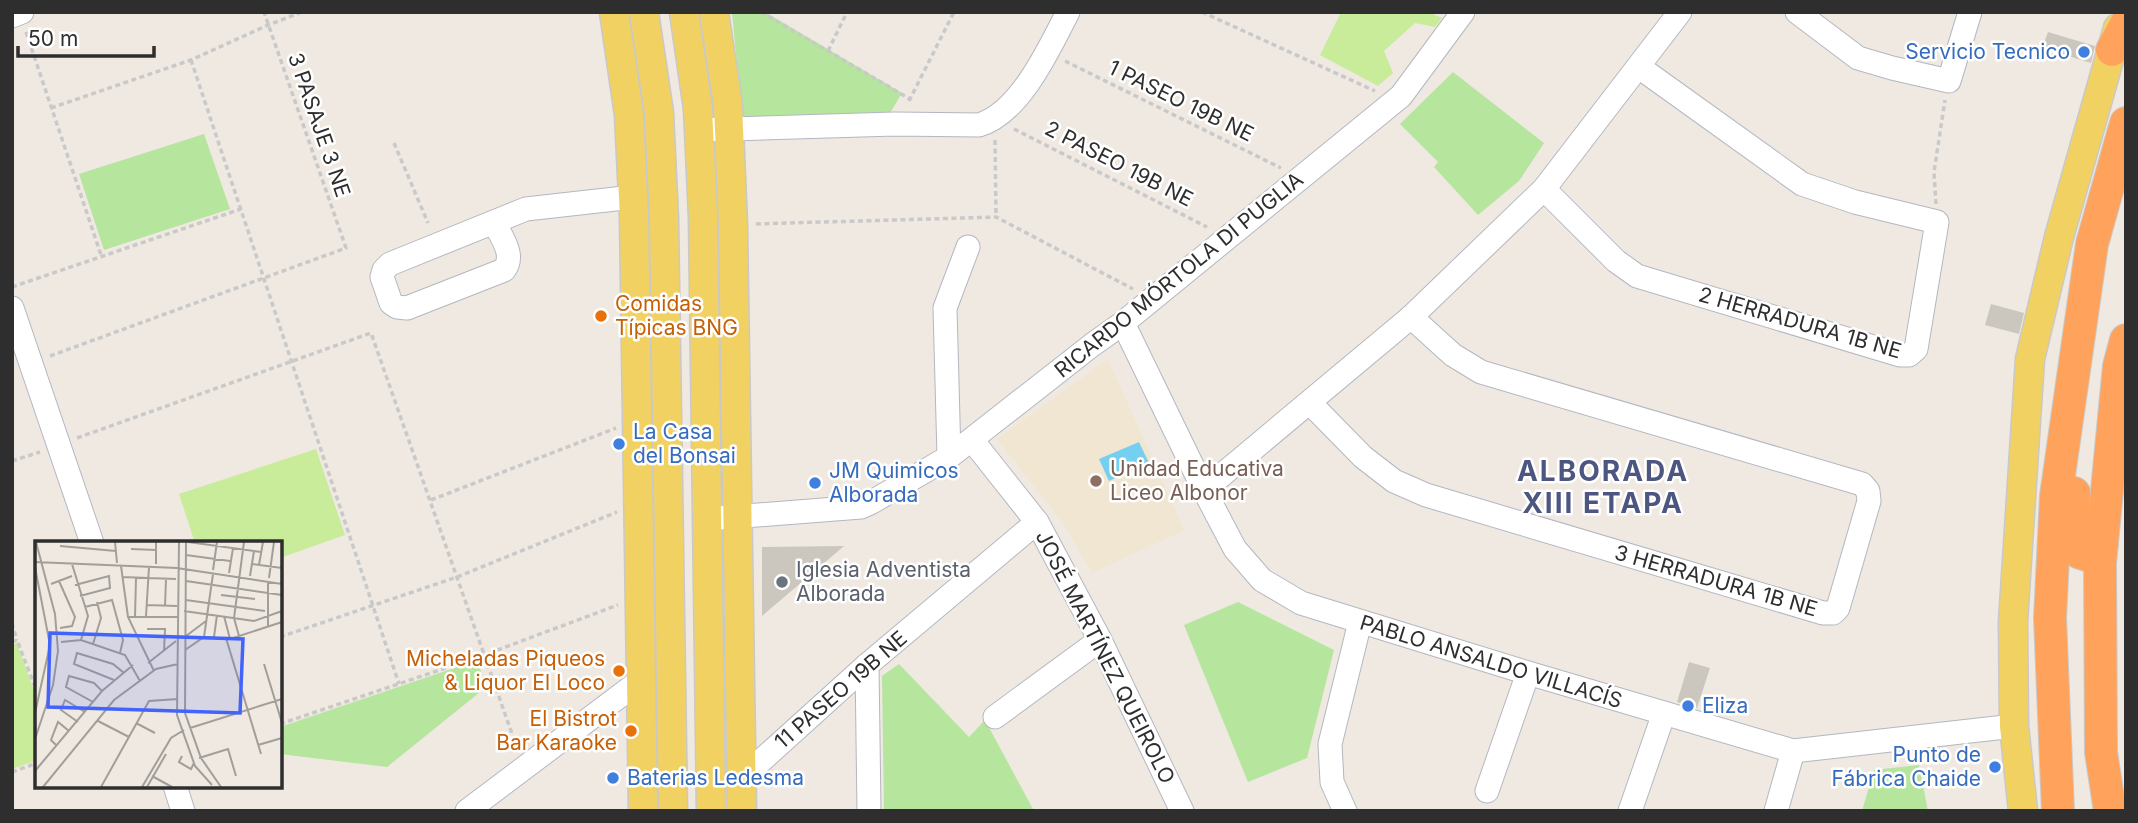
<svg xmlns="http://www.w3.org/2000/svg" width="2138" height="823" viewBox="0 0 2138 823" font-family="Inter,sans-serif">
<rect width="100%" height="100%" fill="#efe9e1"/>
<polygon fill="#f0e6d1" points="1108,359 1184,530 1092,573 1064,524 997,439"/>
<g fill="#b6e59e">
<polygon points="732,12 765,12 902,93 887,118 742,119"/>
<polygon points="1453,72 1544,143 1519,181 1478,215 1434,167 1438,162 1400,124"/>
<polygon points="204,134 230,209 104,250 79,174"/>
<polygon points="1238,602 1334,650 1307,758 1248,782 1184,625"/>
<polygon points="478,660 485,688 387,767 280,754 280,727"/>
<polygon points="899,664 969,737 985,720 1034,811 884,811 882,676"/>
<polygon points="1919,765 1928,811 1862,811 1874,770"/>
</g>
<g fill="#c9ec9a">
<polygon points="1341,12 1428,12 1442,18 1435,27 1415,23 1384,51 1393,73 1378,86 1320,55"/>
<polygon points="316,449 345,535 280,558 280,543 195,543 179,494"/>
<polygon points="17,643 37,699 37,760 12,769 12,645"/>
</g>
<polygon fill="#75cff0" points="1139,442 1149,463 1109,481 1099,459"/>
<g fill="#cbc7bf">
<polygon points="2048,32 2095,46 2091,63 2042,48"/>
<polygon points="1991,304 2024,313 2019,334 1985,325"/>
<polygon points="844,546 762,616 762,547"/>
<polygon points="1689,662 1710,668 1697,708 1677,702"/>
</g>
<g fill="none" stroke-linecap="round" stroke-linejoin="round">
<defs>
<g id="minor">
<polyline points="1797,12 1858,58 1892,68 1949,81 1970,12"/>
<polyline points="12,16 22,12"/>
<path d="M699,130L895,124L979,125C1020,113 1049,49 1068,12"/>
<polyline points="1544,189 1616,261 1637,276 1900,355 1909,355 1916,349 1937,222 1855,202 1802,184 1639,67"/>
<path d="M494,222C501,237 516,255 504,270L407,308L397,307L391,303L382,277L384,270L390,264L526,209L633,197"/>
<polyline points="12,308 92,543"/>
<polyline points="1123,323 1204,490 1235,549 1262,580 1301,603 1528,673 1793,751 2014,726"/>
<polyline points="1310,403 1363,457 1394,481 1426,495 1823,613 1833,613 1838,608 1869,501 1868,491 1862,484 1481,372 1453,355 1411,317"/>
<polyline points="972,440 1037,522 1100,640 1182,811"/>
<polyline points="949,457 945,308 968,247"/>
<polyline points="1204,490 1411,317 1544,189 1680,12"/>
<polyline points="706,519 861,507 872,502 949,457 1092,345 1123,323 1401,96 1463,12"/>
<polyline points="867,665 869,811"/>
<polyline points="995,717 1100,640"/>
<polyline points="742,778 867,665 1037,522"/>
<polyline points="175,786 183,811"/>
<polyline points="1487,791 1528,673"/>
<polyline points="467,811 641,680"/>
<polyline points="1345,811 1332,782 1330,744 1360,622"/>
<polyline points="1630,811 1664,713"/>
<polyline points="1776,811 1793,751"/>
</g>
<g id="major">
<polyline points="614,12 629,115 634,218 643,811"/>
<polyline points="644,12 659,113 664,219 673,811"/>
<polyline points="684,12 698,109 703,217 711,811"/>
<polyline points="714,12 728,105 733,225 742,811"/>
<polyline points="2023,811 2014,726 2013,622 2030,359 2059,237 2118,28"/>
</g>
<g id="highway">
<polyline points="2112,50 2126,24"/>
<polyline points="2074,493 2073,522 2080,553 2090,556 2102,543"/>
<polyline points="2058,811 2050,618 2056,496 2092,244 2126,123"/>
<polyline points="2110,811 2101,752 2100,563 2119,366 2126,340"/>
</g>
</defs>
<use href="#minor" stroke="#b4b7c1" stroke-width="25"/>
<use href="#major" stroke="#c9c9c9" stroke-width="31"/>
<use href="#highway" stroke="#c9c9c9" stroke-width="34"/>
<g stroke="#c9c9c9" stroke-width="3.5" stroke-dasharray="5 3.5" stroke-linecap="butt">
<polyline points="761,12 910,99"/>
<polyline points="1202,12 1375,91"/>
<polyline points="26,32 101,255"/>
<polyline points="828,51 847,12"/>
<polyline points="191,60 399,684"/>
<polyline points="1065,61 1281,168"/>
<polyline points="909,101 954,12"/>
<polyline points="51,108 191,60 268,25 302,12"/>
<polyline points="1014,129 1207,227"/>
<polyline points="995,140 996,216"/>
<polyline points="394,143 428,223"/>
<polyline points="1936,204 1934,172 1945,100"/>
<polyline points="756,224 996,217 1133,289"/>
<polyline points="12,287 241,209"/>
<polyline points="50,356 346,248 264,12"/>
<polyline points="77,438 371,333 517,748"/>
<polyline points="12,461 40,452"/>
<polyline points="431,500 616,428"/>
<polyline points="12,623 17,640"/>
<polyline points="280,637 457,577 617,512"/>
<polyline points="12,642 17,640 37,692"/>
<polyline points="280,724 484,655 618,605"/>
<polyline points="12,772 37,763"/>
</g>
<use href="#minor" stroke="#fff" stroke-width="23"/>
<use href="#major" stroke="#f2d163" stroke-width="28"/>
<use href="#highway" stroke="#ffa35c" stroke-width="32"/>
</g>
<g fill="#3f7fe0" stroke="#fff" stroke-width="2.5">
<circle cx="2084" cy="52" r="7"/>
<circle cx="619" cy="444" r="7"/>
<circle cx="815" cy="483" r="7"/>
<circle cx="1688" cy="706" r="7"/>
<circle cx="1995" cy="767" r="7"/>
<circle cx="613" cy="778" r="7"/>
</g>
<g fill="#e8710a" stroke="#fff" stroke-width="2.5">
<circle cx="601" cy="316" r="7"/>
<circle cx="619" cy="671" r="7"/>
<circle cx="631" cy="731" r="7"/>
</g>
<circle fill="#8d6e63" stroke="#fff" stroke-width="2.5" cx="1096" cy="481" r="7"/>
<circle fill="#6b7280" stroke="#fff" stroke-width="2.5" cx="782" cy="582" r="7"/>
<g text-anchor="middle" stroke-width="5" stroke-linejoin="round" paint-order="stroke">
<g font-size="21" fill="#366cbe" stroke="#fff" text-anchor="start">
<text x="2070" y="59" text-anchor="end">Servicio Tecnico</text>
<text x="633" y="439">La Casa<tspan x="633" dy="24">del Bonsai</tspan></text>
<text x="829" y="478">JM Quimicos<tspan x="829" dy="24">Alborada</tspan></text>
<text x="1702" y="713">Eliza</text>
<text x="1981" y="762" text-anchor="end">Punto de<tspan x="1981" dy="24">Fábrica Chaide</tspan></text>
<text x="627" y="785">Baterias Ledesma</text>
</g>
<g font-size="21" fill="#2e2e2e" stroke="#fff">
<text transform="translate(1181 101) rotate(26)" y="7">1 PASEO 19B NE</text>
<text transform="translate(319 125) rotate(71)" y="7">3 PASAJE 3 NE</text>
<text transform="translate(1119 164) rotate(27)" y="7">2 PASEO 19B NE</text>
<text transform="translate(1179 275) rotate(-39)" y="7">RICARDO MÓRTOLA DI PUGLIA</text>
<text transform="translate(1800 323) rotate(16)" y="7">2 HERRADURA 1B NE</text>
<text transform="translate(1716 581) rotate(16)" y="7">3 HERRADURA 1B NE</text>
<text transform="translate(1105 657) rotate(63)" y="7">JOSÉ MARTÍNEZ QUEIROLO</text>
<text transform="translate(1491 662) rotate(17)" y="7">PABLO ANSALDO VILLACÍS</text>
<text transform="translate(841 690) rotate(-41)" y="7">11 PASEO 19B NE</text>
</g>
<g font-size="21" fill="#c56008" stroke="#fff" text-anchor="end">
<text x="615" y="311" text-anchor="start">Comidas<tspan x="615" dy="24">Típicas BNG</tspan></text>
<text x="605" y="666">Micheladas Piqueos<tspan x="605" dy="24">&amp; Liquor El Loco</tspan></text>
<text x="617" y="726">El Bistrot<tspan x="617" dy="24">Bar Karaoke</tspan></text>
</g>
<g font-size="21" fill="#785e54" stroke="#fff" text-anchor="start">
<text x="1110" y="476">Unidad Educativa<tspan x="1110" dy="24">Liceo Albonor</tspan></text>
</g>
<g font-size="21" fill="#5b616d" stroke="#fff" text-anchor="start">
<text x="796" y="577">Iglesia Adventista<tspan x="796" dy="24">Alborada</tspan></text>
</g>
<g font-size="28" font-weight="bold" letter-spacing="2" fill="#4d5680" stroke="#fff">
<text x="1603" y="481">ALBORADA<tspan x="1603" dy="32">XIII ETAPA</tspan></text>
</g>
</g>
<g transform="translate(35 541)">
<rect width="247" height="247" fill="#efe9e1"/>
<path fill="none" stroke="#a29e99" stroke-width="2" d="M80,1L82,22M144,1L142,174L160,225L177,244M151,1L150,172L166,217L186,246M153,1L226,11M25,5L81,10M96,8L121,9M151,14L195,20M0,21L142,27L247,43M37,23L53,75L46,99M121,23V1M217,23L247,27M224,24L228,1M86,25L93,76L119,130M0,26L15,104L0,172M178,29L182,1M194,32L198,7M215,35L219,10M87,36L141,38M234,37L239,1M24,40L40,76L37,85L25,87M151,40L247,54M16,43L37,35M40,44L74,35L75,47L45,55M186,54L220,58M151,59L230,70M112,64L142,65M130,65L131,38M50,66L77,59L88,99L85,112M149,70L219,80L247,70M111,75L114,26M189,75L195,98M93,76H144M100,76L101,37M233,86V41M112,88H130L129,110M151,95L171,80M204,95L199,77L209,1M169,96L178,33M179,96L182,74M191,97L226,213M26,101L46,99L90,114L105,140M58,103L66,77L62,61M150,109L169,96L195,98L247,81M113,122L141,100M229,123L247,182M79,139L39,123L42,112L78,123L89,132M58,161L31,146L34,135L59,142L67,150M63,180L94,196M43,181L26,169L30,159L50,171M101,182L120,192M155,187L247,158M0,198L18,144L23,110L20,73L1,1M223,204L247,197M22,205L16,199L23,181L34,190M147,215L144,221L156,228L159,222M164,217L193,208L201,235M0,230L67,150L98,124M117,235L137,246M8,246L79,159L121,128L143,123M66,246L114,160L143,158M107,246L136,197L149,189M112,246L131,213"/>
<path fill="#4264fb" fill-opacity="0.15" stroke="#4264fb" stroke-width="3.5" d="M15,92L208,98L205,172L13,166Z"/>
<rect width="247" height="247" fill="none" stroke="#2e2e2e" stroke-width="3.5"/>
</g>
<rect width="2138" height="823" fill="none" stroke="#2e2e2e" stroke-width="28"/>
<path d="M18 46v10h136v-10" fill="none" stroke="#2e2e2e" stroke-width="3.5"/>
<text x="28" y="46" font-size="21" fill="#2e2e2e" stroke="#ffffff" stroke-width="5" paint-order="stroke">50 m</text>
</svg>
